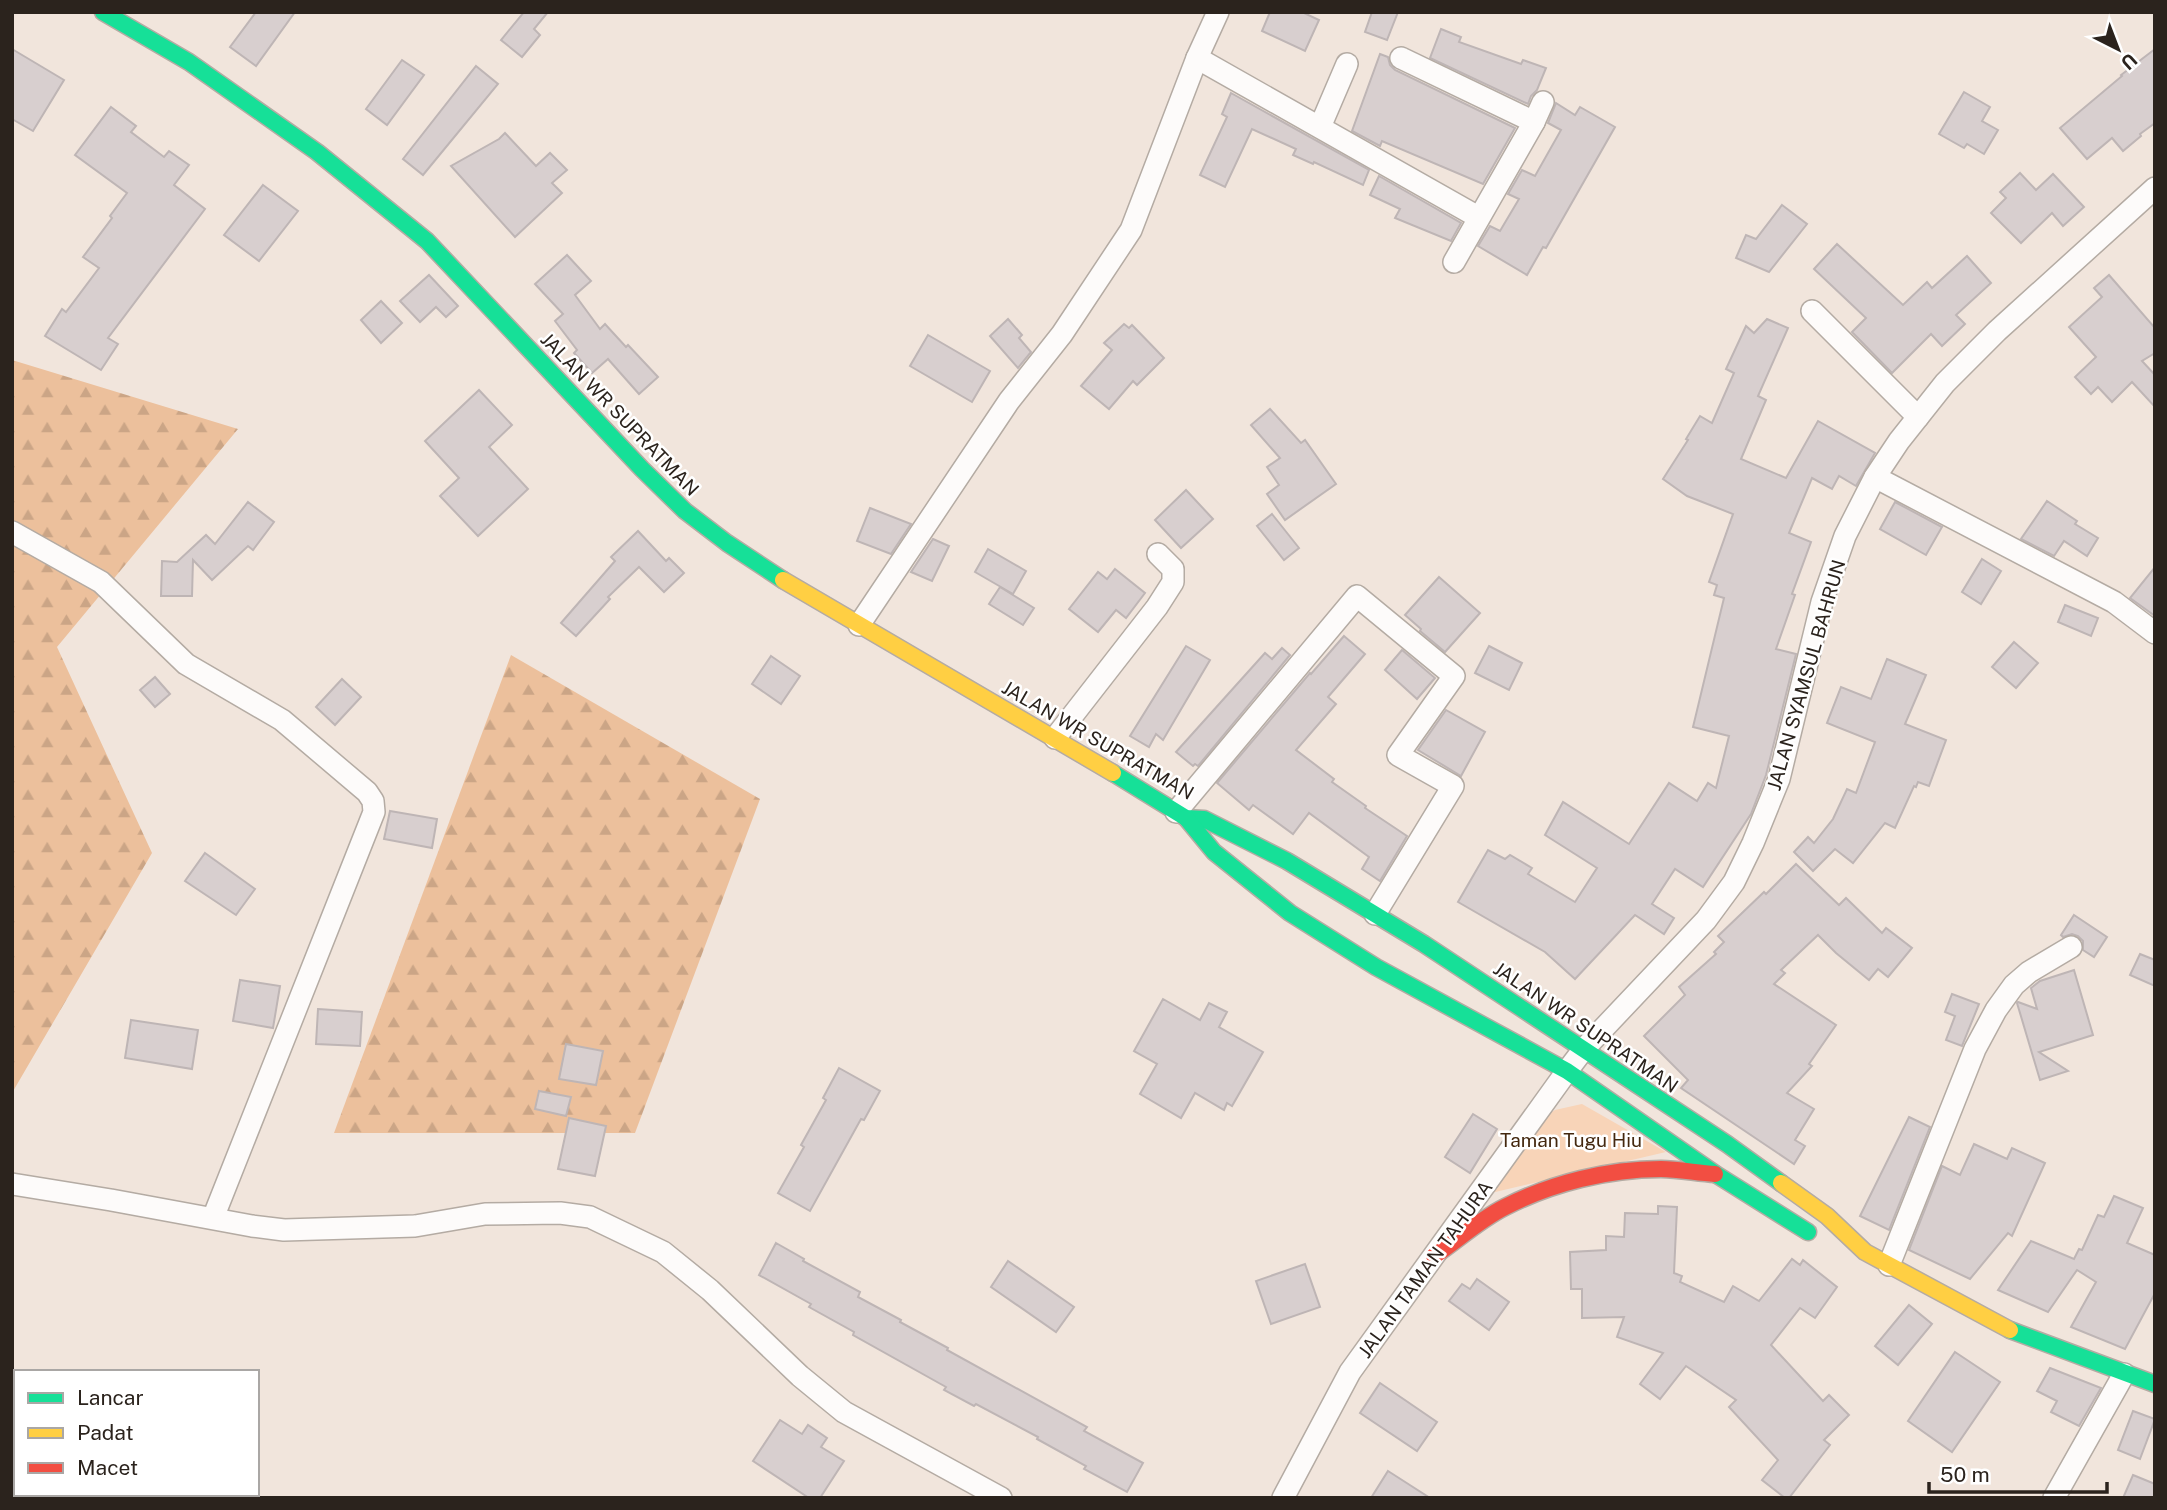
<svg xmlns="http://www.w3.org/2000/svg" width="2167" height="1510" viewBox="0 0 2167 1510" font-family="'Public Sans',sans-serif">
<defs>
<pattern id="forest-firs" width="22" height="20" patternUnits="userSpaceOnUse" patternTransform="scale(1.75)"><rect width="22" height="20" fill="#ecc09c"/><path d="M5 1l3.5 6h-7zM16 11l3.5 6h-7z" fill="#cba586"/></pattern>
</defs>
<rect width="100%" height="100%" fill="#f1e5dc"/>
<g fill="url(#forest-firs)">
<polygon points="12,360 238,429 57,647 152,853 12,1093"/>
<polygon points="511,655 760,799 635,1133 334,1133"/>
</g>
<polygon fill="#f8d4b8" points="1582,1104 1666,1152 1491,1193 1547,1115 1555,1110"/>
<g fill="#d8cfcf" stroke="#beb5b5" stroke-width="2">
<polygon points="256,12 295,12 256,66 230,47"/>
<polygon points="524,12 548,12 534,29 540,35 522,57 501,40"/>
<polygon points="1270,12 1302,12 1319,20 1305,51 1262,31"/>
<polygon points="1372,12 1398,12 1387,40 1365,32"/>
<polygon points="1441,29 1461,37 1459,42 1521,64 1523,60 1546,68 1537,90 1531,96 1528,104 1430,58"/>
<polygon points="12,49 64,80 33,131 12,119"/>
<polygon points="2155,49 2155,123 2140,134 2141,136 2123,151 2112,138 2087,159 2060,128 2122,76 2121,75"/>
<polygon points="1380,54 1388,57 1390,65 1395,70 1515,128 1483,184 1382,141 1380,146 1352,131"/>
<polygon points="402,60 424,75 387,125 366,109"/>
<polygon points="476,66 498,84 423,175 403,159"/>
<polygon points="1964,92 1990,107 1982,121 1998,130 1984,154 1967,144 1964,148 1939,134"/>
<polygon points="1231,93 1369,170 1363,185 1314,162 1313,164 1293,155 1296,149 1252,129 1225,187 1200,175 1227,117 1222,114"/>
<polygon points="1556,103 1575,115 1580,107 1615,127 1546,248 1543,247 1527,275 1478,246 1490,226 1500,231 1519,199 1508,194 1522,170 1535,176 1561,130 1548,123"/>
<polygon points="111,107 136,126 131,132 164,157 169,151 189,165 174,185 205,209 108,338 118,344 101,370 45,336 62,309 66,312 99,268 83,257 112,218 110,216 127,193 75,155"/>
<polygon points="505,133 536,166 550,153 567,170 552,183 562,193 515,237 451,166 499,139"/>
<polygon points="2020,173 2036,190 2053,174 2084,207 2063,226 2052,213 2021,243 1991,213 2006,198 2000,192"/>
<polygon points="1379,176 1461,223 1451,241 1395,218 1400,209 1370,195"/>
<polygon points="263,185 298,211 259,261 224,235"/>
<polygon points="1782,205 1807,224 1769,272 1736,258 1746,235 1756,239"/>
<polygon points="1837,244 1903,305 1927,282 1932,288 1967,256 1991,283 1956,315 1965,324 1942,346 1931,334 1892,373 1852,332 1866,318 1814,269"/>
<polygon points="567,255 591,281 575,295 600,329 605,324 626,347 628,345 658,377 639,394 608,359 592,373 574,353 577,350 555,321 563,314 535,284"/>
<polygon points="429,275 458,306 446,317 436,307 420,322 400,301"/>
<polygon points="2109,275 2155,328 2155,353 2142,361 2155,375 2155,407 2132,382 2112,402 2098,387 2091,394 2075,377 2096,357 2069,327 2102,297 2094,288"/>
<polygon points="381,301 402,323 381,343 361,320"/>
<polygon points="1008,319 1022,335 1019,338 1031,352 1018,368 990,336"/>
<polygon points="1767,319 1788,328 1758,396 1766,400 1741,459 1786,478 1818,421 1875,453 1856,486 1839,476 1832,489 1812,478 1789,533 1811,542 1792,594 1795,595 1776,649 1796,654 1766,775 1751,814 1703,887 1675,869 1652,904 1674,918 1664,934 1635,915 1575,979 1545,952 1458,902 1488,850 1505,859 1510,855 1532,868 1528,874 1575,902 1597,868 1545,835 1563,802 1629,844 1669,783 1697,801 1708,783 1716,788 1729,736 1693,727 1724,598 1714,595 1717,585 1709,582 1733,514 1687,496 1663,479 1688,440 1686,439 1700,416 1712,423 1734,373 1726,369 1746,326 1754,333"/>
<polygon points="1124,324 1129,328 1132,325 1164,358 1137,385 1133,381 1109,409 1081,386 1112,350 1104,343"/>
<polygon points="928,335 990,371 972,402 910,366"/>
<polygon points="479,390 512,425 489,447 528,489 478,536 440,496 459,478 425,441"/>
<polygon points="1270,409 1301,443 1305,440 1336,484 1285,520 1267,494 1279,485 1267,467 1280,458 1251,425"/>
<polygon points="1186,490 1213,519 1181,548 1155,520"/>
<polygon points="2047,501 2077,521 2075,524 2098,538 2087,556 2064,541 2054,556 2021,539"/>
<polygon points="248,502 274,522 253,550 248,546 212,580 193,560 192,596 161,596 162,561 177,562 206,535 215,544"/>
<polygon points="1895,502 1942,527 1926,555 1880,529"/>
<polygon points="870,508 911,524 891,554 857,541"/>
<polygon points="1272,514 1299,548 1284,560 1257,526"/>
<polygon points="638,531 666,561 669,558 684,573 664,592 639,567 608,597 610,599 576,636 561,623 615,561 611,557"/>
<polygon points="933,539 949,546 932,581 911,572"/>
<polygon points="988,549 1026,571 1013,594 975,572"/>
<polygon points="1982,559 2001,571 1981,604 1962,592"/>
<polygon points="2155,567 2155,616 2130,598"/>
<polygon points="1115,569 1145,593 1126,618 1116,610 1098,632 1069,609 1098,572 1107,579"/>
<polygon points="1439,577 1480,613 1445,652 1420,631 1421,629 1405,615"/>
<polygon points="1000,587 1034,608 1023,625 989,604"/>
<polygon points="2065,605 2098,618 2091,636 2058,622"/>
<polygon points="1344,636 1365,654 1328,697 1336,704 1296,750 1334,779 1332,782 1366,806 1365,808 1407,836 1380,881 1362,869 1369,857 1309,813 1293,834 1253,805 1249,810 1217,783 1310,673 1311,674"/>
<polygon points="2014,642 2038,663 2016,688 1992,667"/>
<polygon points="1186,646 1210,660 1163,740 1156,734 1149,747 1130,736"/>
<polygon points="1489,646 1522,663 1509,690 1475,673"/>
<polygon points="1282,648 1290,655 1198,766 1195,764 1193,766 1176,752 1265,653 1272,659"/>
<polygon points="1402,650 1435,678 1417,699 1385,670"/>
<polygon points="771,656 800,676 781,704 752,684"/>
<polygon points="1887,659 1926,675 1905,724 1946,740 1929,786 1918,782 1916,787 1914,786 1895,828 1885,823 1853,863 1835,849 1813,871 1794,852 1808,837 1814,843 1833,819 1847,789 1856,793 1875,742 1827,723 1841,687 1871,699"/>
<polygon points="155,677 170,694 155,707 140,690"/>
<polygon points="342,679 361,697 335,725 316,707"/>
<polygon points="1446,710 1485,732 1461,776 1418,750"/>
<polygon points="390,811 437,819 432,848 384,839"/>
<polygon points="205,853 255,889 236,915 185,881"/>
<polygon points="1796,864 1839,905 1846,898 1882,933 1886,928 1912,948 1888,977 1878,969 1869,980 1836,953 1818,935 1781,970 1785,973 1774,984 1836,1025 1809,1064 1812,1066 1787,1093 1814,1109 1795,1140 1805,1146 1794,1164 1681,1088 1688,1080 1644,1036 1685,995 1679,987 1716,954 1714,952 1724,942 1718,936 1764,892 1766,894"/>
<polygon points="2074,915 2107,937 2094,957 2083,950 2083,941 2078,936 2072,934 2063,937 2061,935"/>
<polygon points="2140,954 2155,960 2155,986 2130,975"/>
<polygon points="2074,970 2093,1035 2039,1052 2068,1071 2040,1080 2017,1003 2018,1002 2037,1009 2031,988 2040,981"/>
<polygon points="240,980 280,986 273,1028 233,1021"/>
<polygon points="1952,994 1979,1004 1962,1046 1946,1040 1955,1016 1945,1012"/>
<polygon points="1163,999 1200,1020 1209,1003 1227,1012 1219,1027 1263,1052 1232,1106 1227,1103 1224,1110 1195,1093 1181,1118 1140,1094 1157,1064 1134,1051"/>
<polygon points="318,1009 362,1012 360,1046 316,1044"/>
<polygon points="131,1020 198,1030 192,1069 125,1058"/>
<polygon points="566,1044 603,1051 596,1085 559,1079"/>
<polygon points="839,1068 880,1091 864,1120 861,1119 810,1211 778,1193 804,1147 801,1145 826,1100 823,1098"/>
<polygon points="539,1091 571,1097 566,1116 535,1109"/>
<polygon points="1473,1114 1497,1129 1470,1173 1445,1157"/>
<polygon points="1909,1117 1930,1127 1889,1230 1860,1216"/>
<polygon points="569,1118 606,1126 595,1176 558,1169"/>
<polygon points="1974,1144 2007,1159 2012,1148 2045,1163 2012,1236 2008,1233 1970,1279 1909,1250 1942,1166 1960,1175"/>
<polygon points="2114,1196 2143,1208 2127,1243 2155,1255 2155,1293 2125,1349 2071,1327 2096,1282 2077,1270 2048,1312 1998,1290 2031,1241 2074,1259 2079,1249 2082,1250 2098,1215 2104,1217"/>
<polygon points="1658,1206 1677,1207 1674,1273 1682,1276 1680,1282 1724,1302 1733,1286 1759,1301 1792,1259 1800,1265 1803,1260 1837,1287 1815,1318 1800,1308 1771,1345 1823,1401 1829,1395 1849,1415 1824,1440 1830,1445 1789,1498 1785,1498 1762,1480 1778,1460 1729,1407 1736,1400 1686,1366 1660,1399 1640,1384 1663,1353 1617,1337 1624,1317 1582,1318 1582,1289 1571,1289 1570,1252 1606,1250 1606,1236 1624,1237 1625,1213 1658,1214"/>
<polygon points="776,1243 804,1259 803,1261 860,1292 858,1297 901,1320 900,1322 948,1348 947,1350 1087,1427 1084,1431 1143,1463 1127,1492 1084,1469 1086,1466 1037,1439 1038,1437 976,1404 974,1406 944,1390 946,1387 853,1335 854,1332 809,1307 811,1304 759,1275"/>
<polygon points="1008,1261 1074,1307 1056,1332 991,1287"/>
<polygon points="1305,1264 1320,1307 1271,1324 1256,1281"/>
<polygon points="1477,1279 1509,1302 1489,1330 1449,1301 1462,1284 1470,1289"/>
<polygon points="1909,1305 1932,1324 1898,1365 1875,1346"/>
<polygon points="1955,1352 2000,1382 1952,1452 1908,1421"/>
<polygon points="2050,1368 2101,1388 2079,1426 2051,1412 2057,1401 2037,1391"/>
<polygon points="1380,1383 1437,1422 1417,1451 1360,1413"/>
<polygon points="2133,1411 2155,1419 2140,1459 2118,1450"/>
<polygon points="780,1420 802,1434 808,1425 827,1438 821,1447 844,1461 820,1498 809,1498 753,1461"/>
<polygon points="1388,1471 1430,1498 1371,1498"/>
<polygon points="2133,1475 2155,1484 2155,1498 2123,1498"/>
</g>
<g fill="none" stroke-linecap="round" stroke-linejoin="round">
<defs>
<g id="street">
<polyline points="1197,58 1478,217"/>
<polyline points="1401,58 1534,122"/>
<polyline points="1320,127 1347,64"/>
<polyline points="1454,262 1534,122 1543,102"/>
<polyline points="1812,311 1918,417"/>
<polyline points="1875,477 2114,602 2155,633"/>
<polyline points="12,532 101,582 186,664 282,720 367,792 373,801 374,812 213,1218"/>
<polyline points="859,625 1009,401 1062,334 1131,230 1197,58 1218,12"/>
<polyline points="1055,738 1157,607 1173,582 1173,569 1158,554"/>
<polyline points="1176,812 1357,596 1454,676 1398,755 1453,786 1375,914"/>
<polyline points="12,1184 111,1200 252,1226 284,1230 415,1226 485,1214 560,1213 590,1217 663,1252 710,1290 800,1376 844,1412 1001,1498"/>
<polyline points="1889,1265 1975,1049 1996,1010 2014,985 2029,972 2071,947"/>
<polyline points="1283,1498 1350,1372 1567,1071 1583,1050 1706,920 1734,882 1753,843 1779,779 1822,602 1845,536 1875,477 1899,441 1945,383 1997,331 2155,188"/>
<polyline points="2054,1498 2124,1374"/>
</g>
<g id="fast">
<polyline points="103,12 189,62 317,152 427,241 642,469 685,511 727,543 783,580"/>
<polyline points="1113,773 1186,818 1204,819 1287,861 1424,944 1727,1144 1781,1183"/>
<polyline points="1186,818 1214,852 1290,913 1376,967 1567,1071 1717,1175 1808,1232"/>
<polyline points="2010,1330 2155,1384"/>
</g>
<g id="slow">
<polyline points="783,580 1113,773"/>
<polyline points="1781,1183 1827,1216 1865,1252 2010,1330"/>
</g>
<path id="jam" d="M1434,1256C1458,1240 1479,1220 1505,1207C1552,1183 1608,1169 1661,1169C1679,1169 1697,1173 1715,1174"/>
</defs>
<use href="#street" stroke="#b4aba3" stroke-width="24"/>
<use href="#fast" stroke="#b4aba3" stroke-width="19"/>
<use href="#slow" stroke="#b4aba3" stroke-width="19"/>
<use href="#jam" stroke="#b4aba3" stroke-width="19"/>
<use href="#street" stroke="#fdfbfa" stroke-width="21"/>
<use href="#fast" stroke="#16e098" stroke-width="16"/>
<use href="#slow" stroke="#ffcf43" stroke-width="16"/>
<use href="#jam" stroke="#f24e42" stroke-width="16"/>
</g>
<g text-anchor="middle" stroke-width="5" stroke-linejoin="round" paint-order="stroke">
<g font-size="19" fill="#2b231d" stroke="#fff">
<text transform="translate(620 414) rotate(46)" y="7">JALAN WR SUPRATMAN</text>
<text transform="translate(1806 675) rotate(-74)" y="7">JALAN SYAMSUL BAHRUN</text>
<text transform="translate(1098 740) rotate(30)" y="7">JALAN WR SUPRATMAN</text>
<text transform="translate(1586 1027) rotate(34)" y="7">JALAN WR SUPRATMAN</text>
<text transform="translate(1425 1269) rotate(-54)" y="7">JALAN TAMAN TAHURA</text>
</g>
<g font-size="19" fill="#44280f" stroke="#fff">
<text x="1571" y="1147">Taman Tugu Hiu</text>
</g>
</g>
<rect width="2167" height="1510" fill="none" stroke="#2b231d" stroke-width="28"/>
<rect x="14" y="1370" width="245" height="126" fill="#ffffff" stroke="#aaa7a5" stroke-width="2"/>
<rect x="28" y="1393" width="35" height="10" fill="#16e098" stroke="#aaa7a5" stroke-width="2"/>
<text x="77" y="1405" font-size="21" fill="#2b231d">Lancar</text>
<rect x="28" y="1428" width="35" height="10" fill="#ffcf43" stroke="#aaa7a5" stroke-width="2"/>
<text x="77" y="1440" font-size="21" fill="#2b231d">Padat</text>
<rect x="28" y="1463" width="35" height="10" fill="#f24e42" stroke="#aaa7a5" stroke-width="2"/>
<text x="77" y="1475" font-size="21" fill="#2b231d">Macet</text>
<g transform="translate(2118 49) rotate(138)" stroke="#ffffff" stroke-width="5" paint-order="stroke">
<path d="M0-5L12 26L0 18L-12 26Z" fill="#2b231d"/>
<text y="-10" font-size="19" font-weight="bold" text-anchor="middle" fill="#2b231d">U</text>
</g>
<path d="M1929 1482v10h178v-10" fill="none" stroke="#2b231d" stroke-width="3.5"/>
<text x="1940" y="1482" font-size="21" fill="#2b231d" stroke="#ffffff" stroke-width="5" paint-order="stroke">50 m</text>
</svg>
